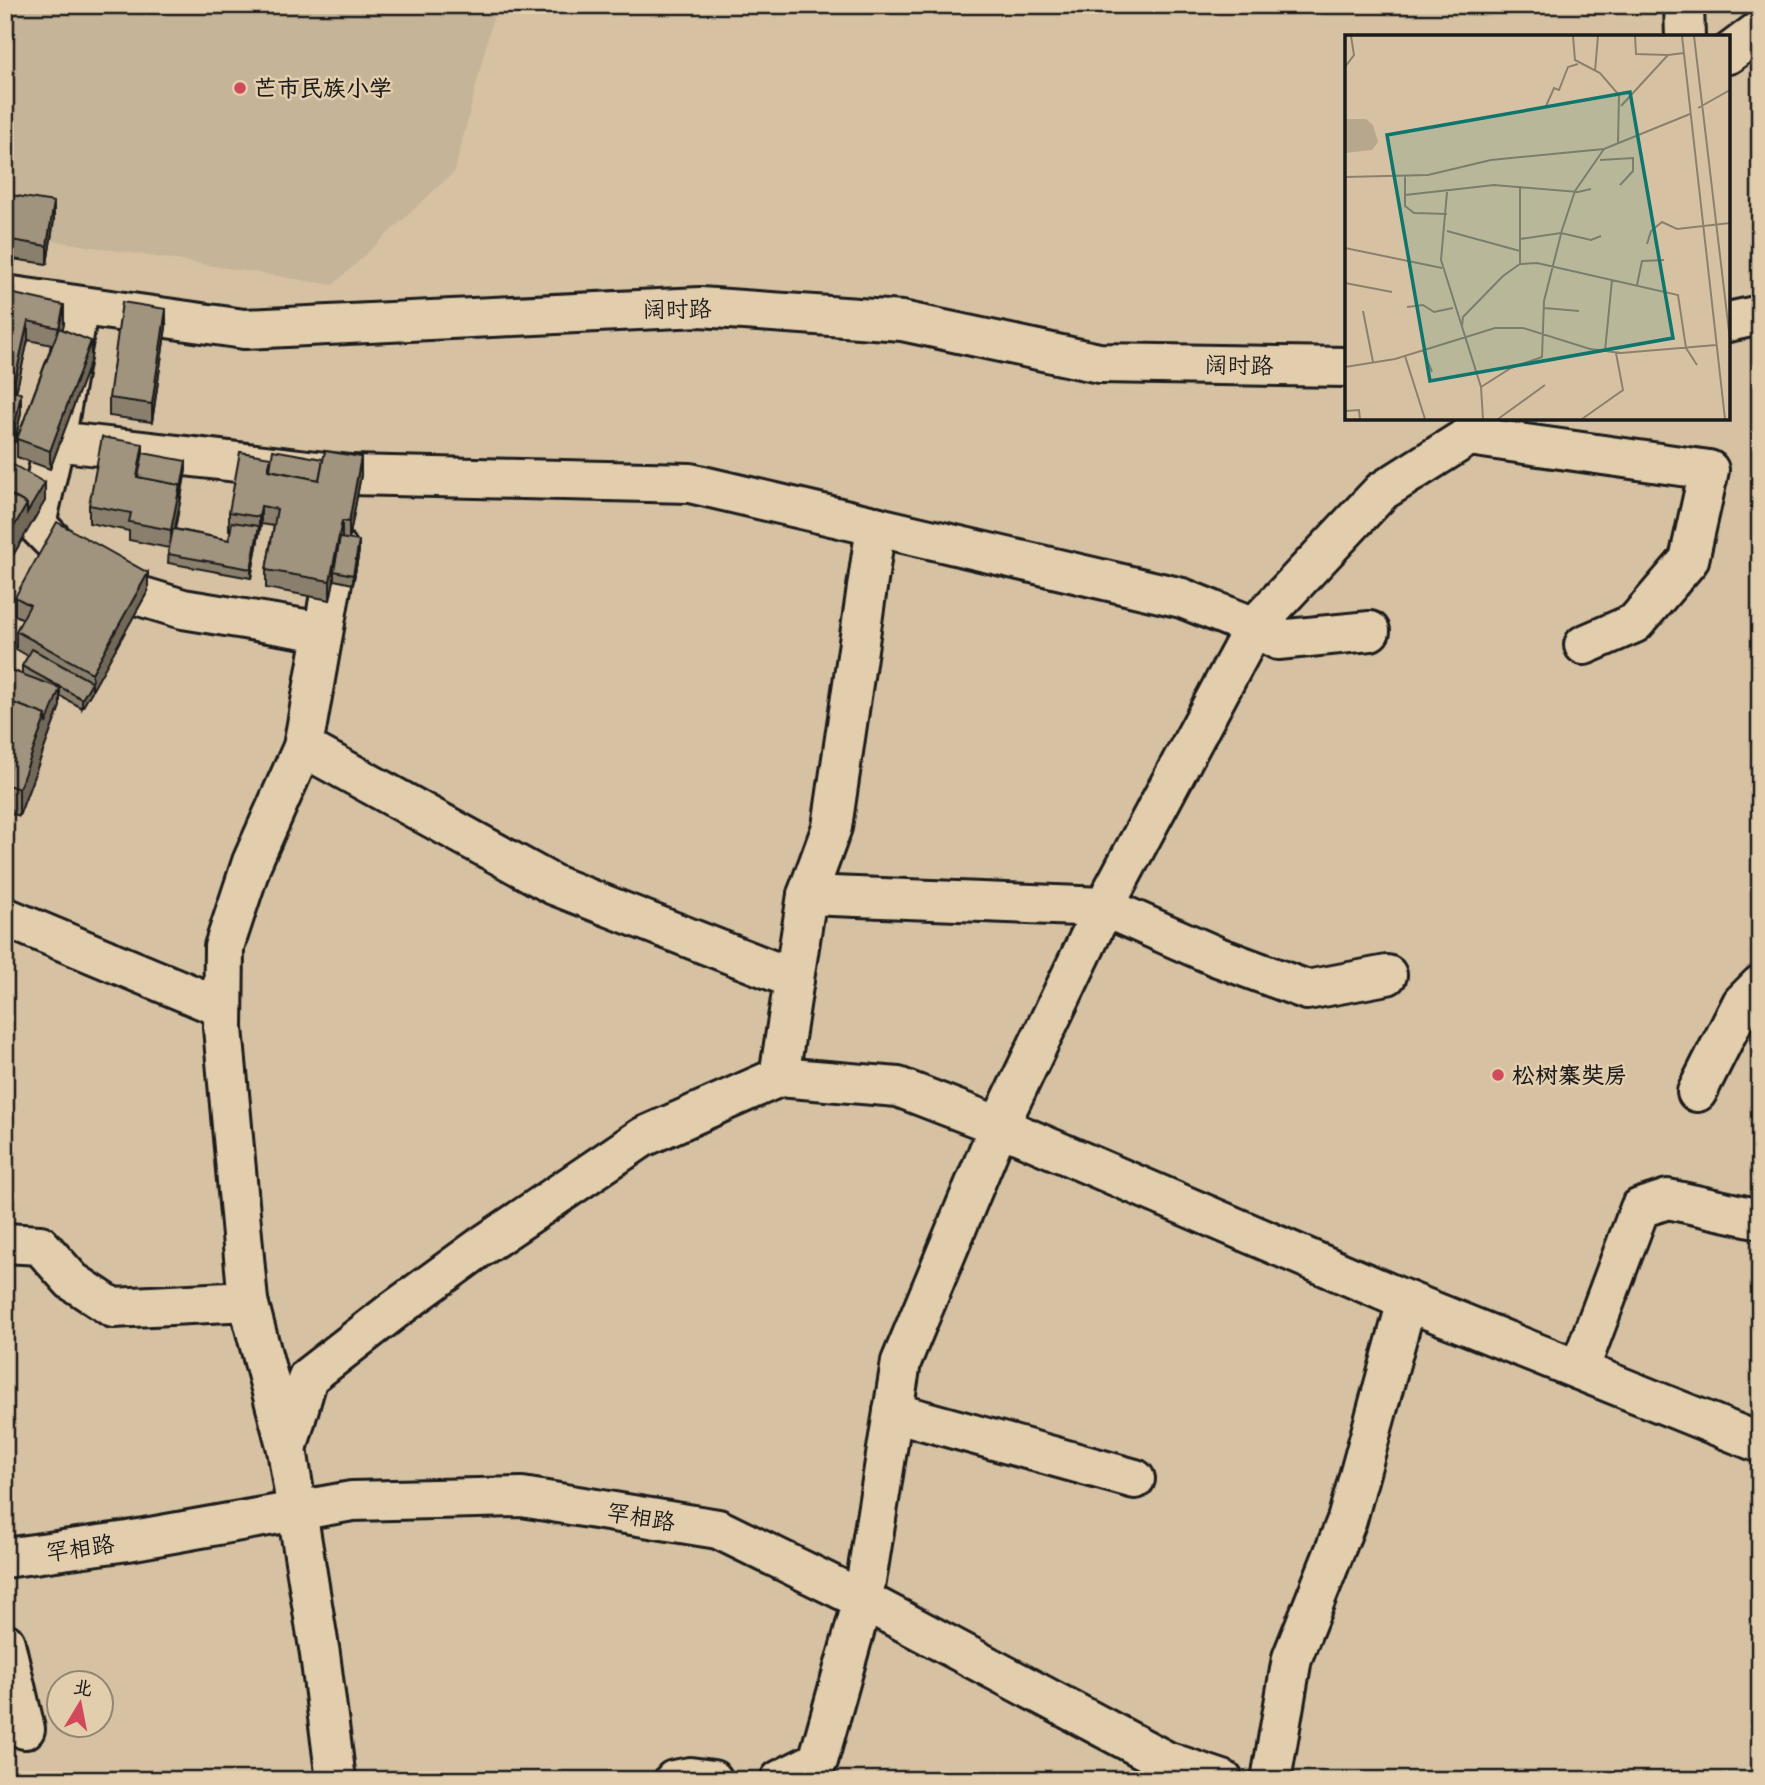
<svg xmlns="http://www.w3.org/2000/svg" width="1765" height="1785" viewBox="0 0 1765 1785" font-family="Dekko,'LXGW WenKai TC',sans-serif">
<rect width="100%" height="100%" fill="#d6c2a3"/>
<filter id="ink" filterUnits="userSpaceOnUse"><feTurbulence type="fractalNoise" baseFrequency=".0143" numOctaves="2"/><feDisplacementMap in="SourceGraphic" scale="14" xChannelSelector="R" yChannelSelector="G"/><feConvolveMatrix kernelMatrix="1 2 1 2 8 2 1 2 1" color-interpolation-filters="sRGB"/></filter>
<g filter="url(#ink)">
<polygon fill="#c6b498" points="5,5 496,5 455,171 333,285 5,233"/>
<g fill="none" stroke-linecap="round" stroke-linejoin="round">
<defs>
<g id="minor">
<polyline points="1684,5 1685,37"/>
<polyline points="1728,54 1760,30"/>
<polyline points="5,295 244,329 700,307 902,321 1099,363 1347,367"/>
<polyline points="79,306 55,441 36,524 93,582 183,609 323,632"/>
<polyline points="1728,322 1760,315"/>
<polyline points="1469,436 1709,470 1689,560 1635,623 1584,645"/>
<polyline points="55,441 351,475 690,483 1182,598 1254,627 1278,640 1370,631"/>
<polyline points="303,747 554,885 794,979"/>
<polyline points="807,895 1104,907 1218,957 1307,990 1387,975"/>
<polyline points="5,917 223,1008"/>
<polyline points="779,1077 807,895 832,827 876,526"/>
<polyline points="1697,1092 1742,1003 1760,985"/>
<polyline points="5,1243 40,1245 72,1281 113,1308 248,1301"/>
<polyline points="1579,1370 1640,1208 1668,1199 1760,1219"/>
<polyline points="893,1412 1135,1479"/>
<polyline points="287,1449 308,1377 393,1311 482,1246 643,1137 779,1077 898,1087 999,1126 1407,1301 1760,1443"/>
<polyline points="5,1558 128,1541 352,1501 522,1497 718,1529 863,1600 1166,1761 1223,1780"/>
<polyline points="5,1643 25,1729"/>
<polyline points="336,1780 320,1654 287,1449 248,1301 223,1028 224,947 252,862 303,747 338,549"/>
<polyline points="674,1780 690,1777 713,1780"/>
<polyline points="780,1780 818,1761 863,1600 901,1362 999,1126 1104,907 1254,627 1382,491 1469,436 1481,418"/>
<polyline points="1271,1780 1292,1658 1347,1520 1407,1301"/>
</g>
</defs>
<use href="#minor" stroke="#1c1c1c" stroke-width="44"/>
<use href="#minor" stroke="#e2cdac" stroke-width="38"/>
</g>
<g fill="#8a7f6c" stroke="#1c1c1c" stroke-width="2">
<polygon points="5,194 54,220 47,264 5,258"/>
<polygon points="5,292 64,324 62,330 91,359 50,469 17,457 17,439 52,345 28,340 16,392 21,412 15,442 5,440"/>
<polygon points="166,327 152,422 109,416 109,398"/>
<polygon points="143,453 186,470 175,529 229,540 231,530 229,530 229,512 271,466 361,475 349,539 359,550 353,584 334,580 330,600 266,588 266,570 274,526 261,524 251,578 168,563 169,548 129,540 129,531 89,523 89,505"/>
<polygon points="148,591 82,708 60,696 60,706 19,816 5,811 5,668 22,674 22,666 28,656 16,649 16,631 23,619 15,615 15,597"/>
</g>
<g fill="#716858" stroke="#1c1c1c" stroke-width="2">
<polygon points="54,202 54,220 47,264 47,246"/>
<polygon points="64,305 64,324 59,346 59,328"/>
<polygon points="166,309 166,327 152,422 152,404"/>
<polygon points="28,321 28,340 15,397 15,379"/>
<polygon points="91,341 91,359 50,469 50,451"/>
<polygon points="21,393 21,412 15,442 15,424"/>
<polygon points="143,444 143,462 138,486 137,477"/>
<polygon points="361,457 361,475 349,540 349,522"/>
<polygon points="186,461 186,470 180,503 180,494"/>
<polygon points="45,483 45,501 5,569 5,542 27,504"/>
<polygon points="180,485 180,503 171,548 171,530"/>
<polygon points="261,506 261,524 259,535 259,517"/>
<polygon points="342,521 342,539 334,571 334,580 330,600 330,581"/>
<polygon points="259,526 259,535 251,578 251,569"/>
<polygon points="359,541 359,550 353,584 353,575"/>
<polygon points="148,573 148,591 92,691 92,673"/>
<polygon points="92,682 92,691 82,708 82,699"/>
<polygon points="60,688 60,706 19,816 19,789 46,715"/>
</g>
<g fill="#a1947e" stroke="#1c1c1c" stroke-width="2">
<polygon points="5,194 54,202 47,246 5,239"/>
<polygon points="5,292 64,305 59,328 28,321 15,379 5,377"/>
<polygon points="122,302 166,309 152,404 109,398"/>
<polygon points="59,328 91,341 50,451 17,439"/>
<polygon points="5,390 21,393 15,424 5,422"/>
<polygon points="102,437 143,444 137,477 180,485 171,530 129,522 131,513 89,505"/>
<polygon points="273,450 323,459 319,480 270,470"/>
<polygon points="325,451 361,457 349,522 342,521 330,581 266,570 277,509 261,506 259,517 229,512 240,452 271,457 268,470 319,480"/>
<polygon points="143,453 186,461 180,494 180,485 138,477"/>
<polygon points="5,460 45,483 27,513 27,504 5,492"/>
<polygon points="5,492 27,504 5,542"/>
<polygon points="57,522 148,573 92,673 16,631 30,605 15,597"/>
<polygon points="232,522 259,526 251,569 168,554 173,529 229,540"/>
<polygon points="340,538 359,541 353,575 334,571"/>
<polygon points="32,649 92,682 82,699 22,666"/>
<polygon points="5,668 60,688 46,724 46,715 5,700"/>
<polygon points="5,700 46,715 19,789 5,784"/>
</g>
</g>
<g fill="#d1495b" stroke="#e2cdac" stroke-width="2.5">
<circle cx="240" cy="88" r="7"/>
<circle cx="1498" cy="1075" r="7"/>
</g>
<g text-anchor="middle" stroke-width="5" stroke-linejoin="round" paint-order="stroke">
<g font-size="23" font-weight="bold" fill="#1c1c1c" stroke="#e2cdac" text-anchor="start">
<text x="254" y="96">芒市民族小学</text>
<text x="1512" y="1083">松树寨奘房</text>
</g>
<g font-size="23" fill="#1c1c1c" stroke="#e2cdac">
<text transform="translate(677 309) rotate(-1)" y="8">阔时路</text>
<text transform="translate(1239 365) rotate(1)" y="8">阔时路</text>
<text transform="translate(641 1517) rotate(9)" y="8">罕相路</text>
<text transform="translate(80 1548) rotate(-8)" y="8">罕相路</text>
</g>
</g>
<g transform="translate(1345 35)">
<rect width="385" height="385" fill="#d6c2a3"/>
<path d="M0,84H21L28,90L33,107L27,115L0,118Z" fill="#b7a78d"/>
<path fill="none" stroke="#8c806d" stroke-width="2" d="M228,1L230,25L255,38L274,60L273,108M290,1L291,19L323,20M337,1L380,384M349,1L385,305M0,32L9,20L6,1M250,36L253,1M201,71L209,53L214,55L223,32L233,29M276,71L323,20L339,18M353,73L385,55M255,125L288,123V136L275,150M60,140V171L69,178L102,179M0,142L83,140L146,125L259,114L345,79M175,151V229M102,157L96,225L136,352L138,384M60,160L149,150L233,157L246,154M102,196L175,216M175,204L216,198L246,205L256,201M302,209L306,196L317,187L332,194L385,188M0,213L97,233M0,248L47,257M292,250L297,226L319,225M62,272L78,270L89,277L108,273M199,273L234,276M18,276L28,327M117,292L118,282L158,241L175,229L192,228L333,260L341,313L352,330M78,315L87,337M260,316L267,245M60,321L80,384M0,332L50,324L150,293H178L245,314L276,318L371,310M136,352L166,333L197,322L199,266L217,195L230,156L259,114M0,376L14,375L15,384M153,384L200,350M237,384L278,355L271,318"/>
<path fill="#0f766e" fill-opacity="0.15" stroke="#0f766e" stroke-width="3.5" d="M285,57L328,303L85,346L42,100Z"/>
<rect width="385" height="385" fill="none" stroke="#1c1c1c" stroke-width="3.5"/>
</g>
<rect width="1765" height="1785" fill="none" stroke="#e2cdac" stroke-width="28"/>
<rect x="14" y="14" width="1737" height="1757" fill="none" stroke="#1c1c1c" stroke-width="2.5" filter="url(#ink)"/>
<g transform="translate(80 1704) rotate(10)"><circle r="33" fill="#e2cdac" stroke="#938672" stroke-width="2"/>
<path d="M0-5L12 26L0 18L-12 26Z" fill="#d1495b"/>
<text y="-10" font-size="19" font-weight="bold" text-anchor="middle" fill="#1c1c1c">北</text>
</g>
</svg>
